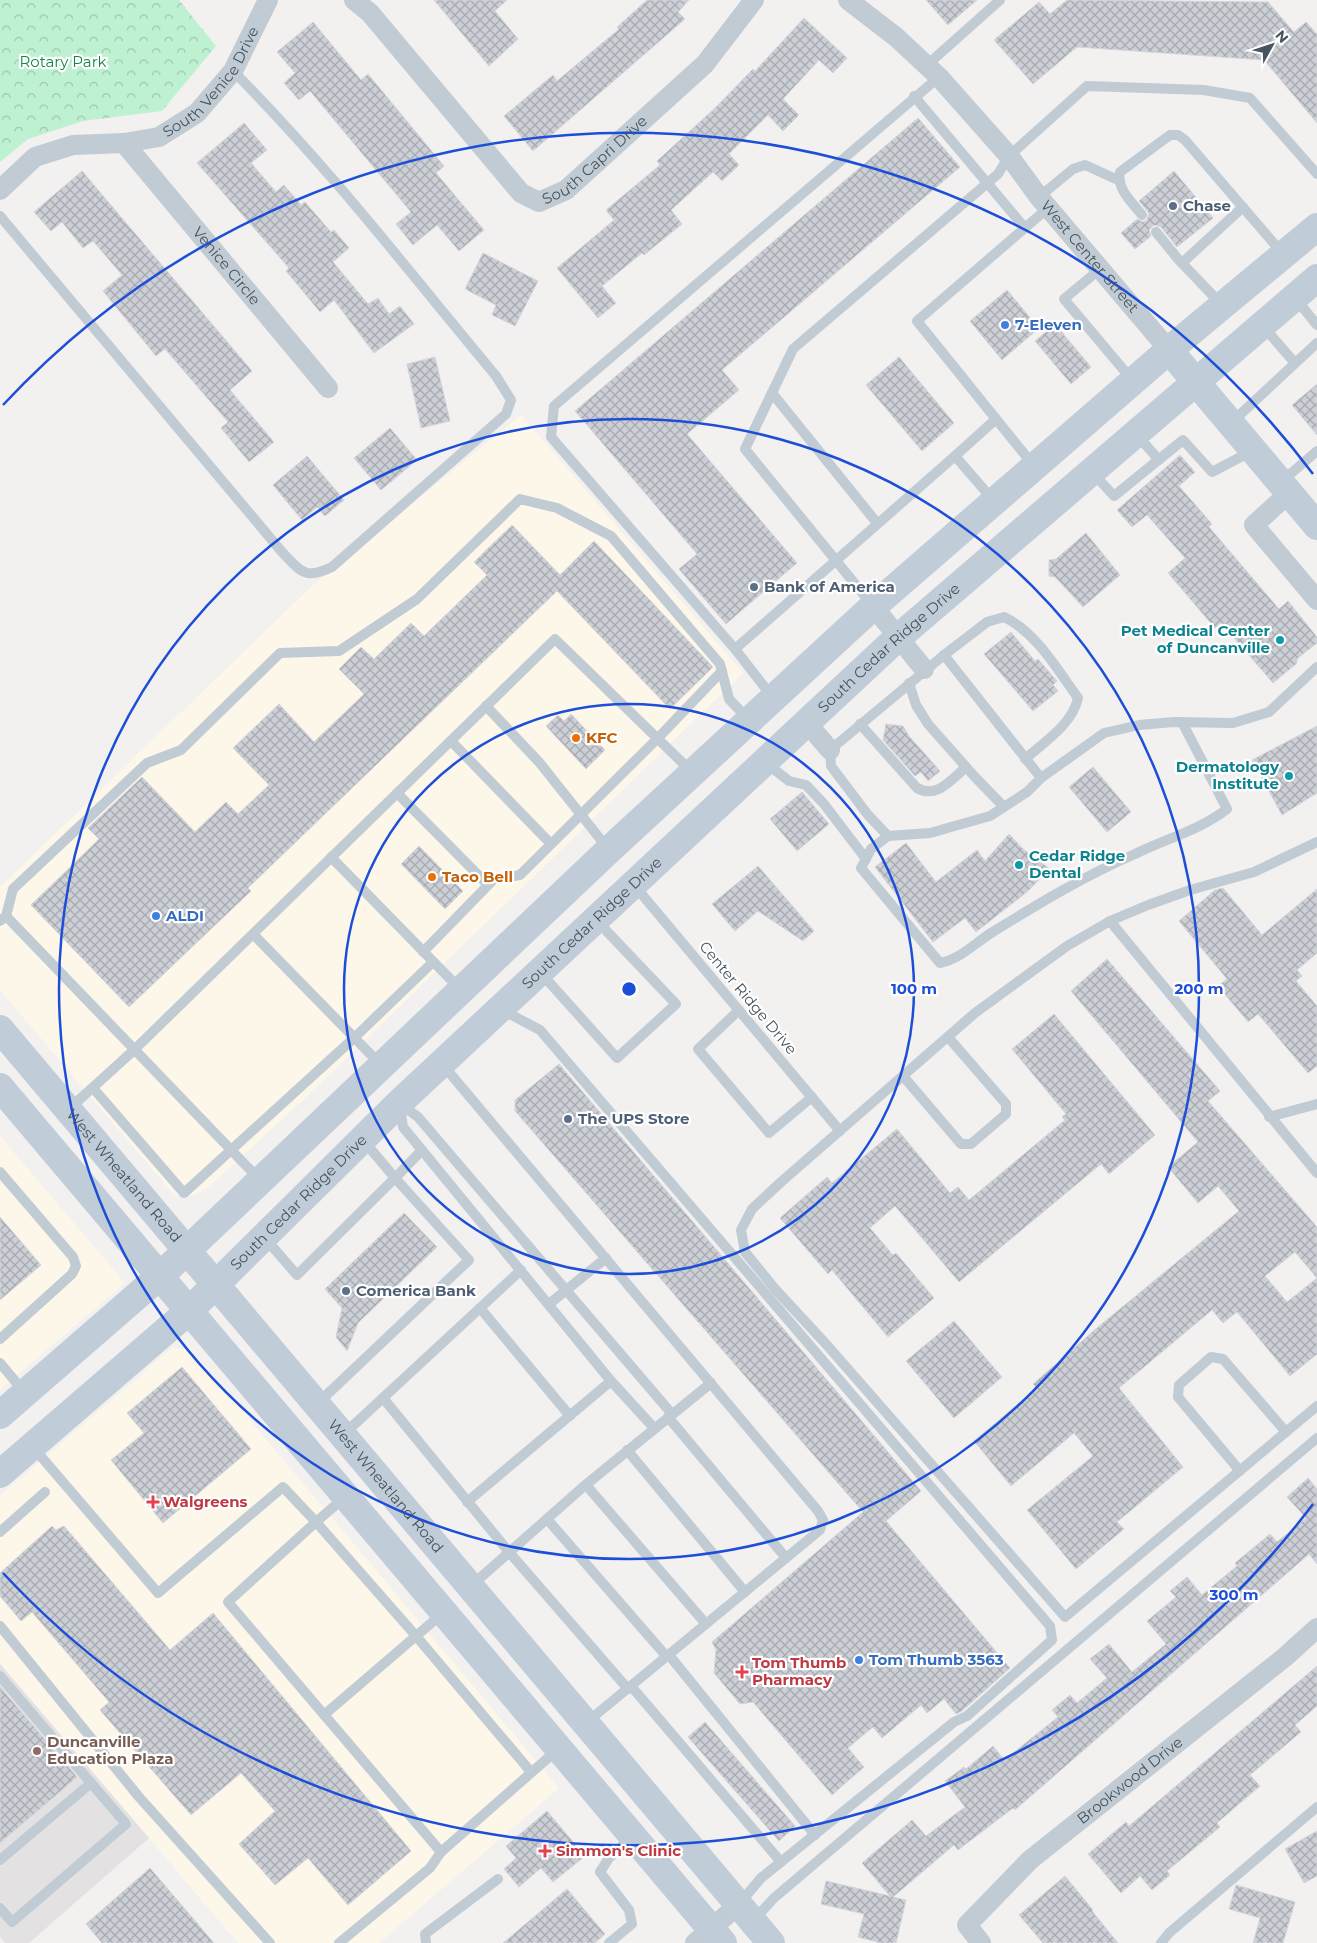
<svg xmlns="http://www.w3.org/2000/svg" width="1317" height="1943" viewBox="0 0 1317 1943" font-family="Montserrat,sans-serif">
<defs>
<pattern id="park-crowns" width="20" height="18" patternUnits="userSpaceOnUse" patternTransform="scale(1.25)"><rect width="20" height="18" fill="#bef1d1"/><path d="M2 6a3 3 0 1 1 6 0M12 15a3 3 0 1 1 6 0" fill="none" stroke="#9cc6ad"/></pattern>
<pattern id="building-cross-hatch" width="8" height="8" patternUnits="userSpaceOnUse" patternTransform="scale(1.25)"><rect width="8" height="8" fill="#cccfd5"/><path d="M0 0l8 8M0 8l8-8" fill="none" stroke="#a7abb0"/></pattern>
</defs>
<rect width="100%" height="100%" fill="#f3f0f0"/>
<g fill="#fdf7ea">
<polygon points="521,415 743,673 317,1087 211,1185 195,1195 175,1196 0,990 0,887 312,586"/>
<polygon points="0,1136 125,1283 0,1390"/>
<polygon points="172,1348 190,1349 559,1788 379,1943 238,1943 0,1663 0,1496"/>
</g>
<polygon fill="#e4e1e2" points="0,1664 149,1838 29,1943 5,1943 0,1937"/>
<polygon fill="url(#park-crowns)" points="0,0 179,0 216,46 162,111 83,121 28,139 0,162"/>
<g fill="url(#building-cross-hatch)" stroke="#d4d6dc" fill-rule="evenodd">
<polygon points="434,0 507,0 495,11 518,39 489,66"/>
<polygon points="647,0 689,0 678,12 685,19 533,151 504,116 553,75 557,81 619,29 617,27"/>
<polygon points="926,0 977,0 948,25"/>
<polygon points="1067,0 1268,2 1294,32 1306,22 1317,34 1317,123 1264,60 1077,47 1033,84 994,40 1039,2 1050,14"/>
<polygon points="804,18 847,58 833,73 819,60 783,99 799,115 783,131 768,115 729,154 739,165 722,181 713,172 671,210 682,224 644,255 642,253 602,286 616,303 598,318 557,268 614,220 606,210 660,165 657,161 715,108 753,69 755,71"/>
<polygon points="313,22 361,80 368,74 444,166 436,173 484,230 459,251 437,225 413,245 396,224 411,212 310,91 299,100 284,83 295,73 277,52"/>
<polygon points="918,118 960,167 722,370 739,390 687,434 797,563 726,624 679,569 697,554 575,411"/>
<polygon points="244,123 267,150 251,163 276,192 284,185 301,205 305,202 331,232 334,230 349,248 333,262 368,304 378,298 389,314 400,306 414,324 374,353 334,300 320,312 286,271 289,268 197,163"/>
<polygon points="82,171 252,371 230,390 274,442 249,462 221,428 228,422 165,349 156,356 103,291 122,275 93,241 83,248 62,222 51,231 34,212"/>
<polygon points="1174,171 1213,218 1177,247 1161,227 1154,225 1149,230 1151,236 1135,249 1121,233 1137,219 1143,222 1147,220 1149,213 1139,201"/>
<polygon points="483,253 538,281 515,326 492,315 496,305 465,289"/>
<polygon points="1007,290 1039,328 1002,360 970,321"/>
<polygon points="1055,324 1091,367 1071,384 1035,341"/>
<polygon points="435,357 450,421 421,428 407,364"/>
<polygon points="899,357 954,423 922,451 866,385"/>
<polygon points="1317,384 1317,435 1292,405"/>
<polygon points="390,428 417,460 381,490 354,458"/>
<polygon points="1180,455 1195,472 1179,486 1212,524 1209,527 1279,609 1288,601 1317,637 1317,643 1298,658 1296,664 1273,683 1221,623 1215,628 1168,573 1185,558 1147,515 1132,527 1117,510"/>
<polygon points="307,456 344,500 325,516 317,507 302,520 273,485"/>
<polygon points="512,525 560,575 594,541 713,667 670,709 557,591 248,888 251,891 129,1007 31,905 99,839 88,828 142,777 195,832 226,802 238,814 269,785 233,748 279,704 314,742 364,694 339,669 361,647 374,659 411,623 424,636 487,575 474,562"/>
<polygon points="1086,533 1120,575 1083,607 1055,577 1049,576 1049,560 1056,559"/>
<polygon points="1011,632 1035,661 1038,659 1057,681 1053,685 1058,691 1033,711 984,654"/>
<polygon points="571,714 605,750 586,769 546,726 558,715 564,721"/>
<polygon points="886,724 903,726 909,736 940,771 928,781 921,772 915,776 883,740"/>
<polygon points="1317,726 1317,793 1282,815 1252,760"/>
<polygon points="1093,767 1131,812 1107,832 1069,787"/>
<polygon points="802,792 829,824 797,851 770,819"/>
<polygon points="1009,834 1023,849 1050,869 1027,892 976,932 965,918 933,942 875,867 906,843 936,882 977,850 985,861"/>
<polygon points="419,846 463,891 445,909 401,864"/>
<polygon points="758,866 814,931 803,941 758,911 735,931 712,904"/>
<polygon points="1223,888 1262,935 1317,889 1317,953 1297,970 1302,976 1296,981 1317,1006 1317,1066 1308,1073 1258,1014 1248,1022 1218,986 1227,979 1179,921 1215,890"/>
<path d="M1107,959L1220,1091L1208,1101L1317,1227V1354L1290,1376L1237,1312L1223,1323L1212,1310L1119,1388L1183,1467L1117,1522L1124,1529L1076,1569L1027,1510L1093,1456L1074,1433L1011,1486L974,1441L1037,1388L1033,1384L1098,1327L1239,1211L1218,1186L1198,1203L1168,1167L1198,1142L1071,991ZM1295,1252L1317,1278L1287,1302L1265,1276Z"/>
<polygon points="1054,1014 1155,1135 1109,1174 1101,1164 959,1282 895,1206 870,1228 893,1255 896,1253 934,1298 888,1337 832,1270 828,1274 780,1218 827,1177 832,1183 897,1129 950,1193 958,1187 969,1200 1065,1120 1062,1117 1066,1114 1012,1049"/>
<polygon points="559,1064 921,1491 886,1521 1010,1668 962,1711 956,1714 944,1699 927,1713 921,1705 882,1738 873,1727 848,1748 864,1767 832,1795 753,1702 740,1704 714,1673 716,1650 712,1642 863,1512 515,1111 515,1100"/>
<polygon points="404,1213 437,1247 358,1323 347,1351 336,1337 342,1308 325,1289"/>
<polygon points="0,1217 41,1265 0,1300"/>
<polygon points="954,1321 1002,1377 954,1418 906,1361"/>
<polygon points="182,1367 251,1449 163,1523 111,1460 144,1433 127,1413"/>
<polygon points="1308,1478 1317,1489 1317,1564 1309,1554 1015,1810 1013,1808 958,1850 954,1845 893,1897 906,1900 896,1943 881,1943 858,1937 864,1914 821,1904 826,1881 890,1896 862,1863 912,1820 926,1836 965,1807 945,1781 964,1767 966,1769 993,1746 1004,1760 1058,1717 1052,1710 1070,1695 1077,1703 1107,1678 1090,1659 1109,1644 1132,1672 1166,1644 1147,1621 1176,1597 1170,1591 1187,1577 1202,1595 1237,1566 1235,1563 1270,1534 1277,1542 1306,1518 1287,1497"/>
<polygon points="52,1526 56,1530 64,1526 170,1650 213,1613 411,1851 348,1905 308,1858 275,1885 239,1844 275,1811 241,1773 191,1815 100,1710 109,1702 32,1612 21,1621 0,1596 0,1573"/>
<polygon points="1317,1666 1317,1706 1295,1725 1301,1732 1250,1775 1260,1786 1217,1823 1220,1827 1167,1871 1170,1875 1152,1890 1140,1876 1121,1893 1088,1854 1126,1822 1129,1826"/>
<polygon points="0,1687 77,1777 0,1843"/>
<polygon points="705,1722 795,1826 779,1841 688,1737"/>
<polygon points="547,1811 585,1856 553,1882 541,1868 519,1887 504,1869 516,1858 506,1846"/>
<polygon points="1317,1831 1317,1876 1304,1883 1285,1849"/>
<polygon points="150,1868 214,1943 102,1943 86,1924"/>
<polygon points="1065,1876 1093,1910 1092,1911 1118,1943 1043,1943 1019,1915"/>
<polygon points="1236,1885 1295,1902 1283,1943 1253,1943 1260,1918 1229,1909"/>
<polygon points="567,1889 605,1934 595,1943 503,1943"/>
</g>
<g fill="none" stroke-linecap="round" stroke-linejoin="round">
<g stroke="#c0cbd3" stroke-width="10">
<polyline points="927,65 1000,0"/>
<polyline points="914,96 1025,228"/>
<polyline points="1039,197 1073,169 1085,165 1118,180"/>
<path d="M1142,215C1133,203 1116,189 1120,172L1170,135H1178L1185,140L1283,254"/>
<path d="M0,216L282,552C301,572 305,580 332,567L506,414L511,400L496,376C410,273 328,166 233,71"/>
<polyline points="1156,232 1178,259 1222,305"/>
<polyline points="1182,263 1243,207"/>
<polyline points="1100,269 1064,299 1133,381"/>
<polyline points="1295,298 1317,325"/>
<polyline points="1262,325 1294,362"/>
<polyline points="772,393 877,523"/>
<polyline points="1232,422 1317,343"/>
<polyline points="1137,435 1159,460"/>
<polyline points="1034,466 917,321 1048,208"/>
<polyline points="1093,473 1114,496 1183,440 1212,472 1252,451"/>
<polyline points="1281,482 1317,451"/>
<polyline points="993,500 955,456 996,419"/>
<polyline points="873,606 745,449 793,349 998,174 1009,156 1087,86 1204,90 1250,98 1317,174"/>
<polyline points="735,649 551,437 554,406 939,77"/>
<path d="M944,655L987,622L1004,617C1036,632 1057,669 1078,698C1072,725 1045,741 1025,759"/>
<polyline points="909,683 916,705 928,724 974,776 1004,807"/>
<polyline points="773,698 735,649 955,456"/>
<polyline points="486,706 539,762 609,850"/>
<path d="M860,724L917,788C937,799 951,780 966,767"/>
<polyline points="451,741 551,844"/>
<polyline points="766,763 789,781 806,785 824,804 866,859"/>
<polyline points="1041,778 944,655 830,750 831,766 868,815 888,836 930,833 990,816 1027,792 1041,778 1104,733 1139,725 1174,722 1233,723 1269,712 1317,667"/>
<polyline points="397,793 488,885"/>
<path d="M888,836L871,849L861,868L940,963C960,959 974,944 991,933C1038,904 1084,876 1135,854C1165,839 1200,830 1227,809L1182,722"/>
<polyline points="1317,842 1254,872 1190,890 1148,905 1110,921 1067,946 975,1013 781,1182 752,1209 741,1230 745,1252 775,1289 826,1344 1065,1617 1317,1406"/>
<polyline points="331,857 460,989"/>
<polyline points="634,885 840,1131"/>
<polyline points="6,916 260,1180"/>
<polyline points="0,921 6,916 13,889 147,763 181,750 280,653 339,651 417,599 520,499 557,508 611,536 720,664 729,699 749,720"/>
<polyline points="1110,921 1317,1173"/>
<polyline points="253,934 381,1065"/>
<polyline points="423,952 494,879 520,875 657,739 722,671"/>
<polyline points="540,972 617,1058 676,1004 597,921"/>
<polyline points="502,1010 540,1030 1050,1626 1052,1640 967,1716 954,1722 761,1878 739,1904"/>
<polyline points="739,1010 698,1049 769,1133 812,1097"/>
<polyline points="443,1065 818,1511 823,1520 820,1530 587,1722"/>
<polyline points="903,1076 961,1144 971,1144 1006,1114 1006,1104 948,1037"/>
<polyline points="93,1088 184,1193 354,1038 433,962"/>
<polyline points="399,1103 418,1117 672,1414"/>
<polyline points="400,1108 403,1127 611,1381 654,1428"/>
<polyline points="69,1109 133,1051 555,639 692,772"/>
<polyline points="1269,1117 1317,1104"/>
<polyline points="363,1140 395,1178 422,1150"/>
<polyline points="0,1172 73,1257 76,1266 72,1274 0,1339"/>
<polyline points="264,1237 297,1275 395,1178 469,1260 317,1404"/>
<polyline points="549,1304 606,1258"/>
<polyline points="480,1308 570,1416"/>
<polyline points="0,1363 25,1393"/>
<polyline points="383,1398 509,1552 628,1689"/>
<polyline points="668,1417 786,1558"/>
<polyline points="344,1434 521,1270"/>
<polyline points="32,1446 158,1593 283,1487 316,1522 228,1602 441,1852 557,1750"/>
<polyline points="627,1450 745,1592"/>
<polyline points="1240,1471 1178,1397 1179,1385 1211,1357 1223,1359 1286,1432"/>
<polyline points="586,1485 706,1624"/>
<polyline points="345,1497 316,1522 416,1636 443,1613"/>
<polyline points="467,1502 611,1381"/>
<polyline points="547,1519 667,1657"/>
<polyline points="0,1532 45,1492"/>
<polyline points="471,1586 583,1487 711,1383"/>
<polyline points="0,1626 139,1797 270,1943"/>
<polyline points="669,1655 815,1835"/>
<polyline points="0,1676 91,1783"/>
<polyline points="631,1686 781,1862"/>
<polyline points="324,1715 416,1636 531,1772"/>
<polyline points="0,1860 91,1783 126,1824 12,1922 0,1908"/>
<polyline points="753,1921 774,1898 1317,1438"/>
<polyline points="339,1943 430,1868 441,1852"/>
<polyline points="426,1943 425,1934 498,1879"/>
<polyline points="609,1943 632,1924 629,1910 600,1872 609,1858 632,1837"/>
<polyline points="1161,1943 1169,1933 1317,1807"/>
</g>
<g stroke="#c0cbd3" stroke-width="20">
<path id="s1" d="M354,0L370,13L521,193L539,202L566,190L705,64L754,0"/>
<path id="s2" d="M848,0L896,37L939,77L1009,156L1039,197L1169,350"/>
<path id="s3" d="M124,143L328,388"/>
<path id="s4" d="M0,190L35,157L73,145L124,143L159,137L197,113L233,71L268,0"/>
<polyline points="1289,493 1254,525 1317,600"/>
<polyline points="873,606 924,669"/>
<polyline points="806,722 830,750"/>
<polyline points="695,1943 738,1905"/>
<path id="s5" d="M981,1943L967,1925L1030,1860L1285,1657L1317,1628"/>
</g>
<g stroke="#c0ccd8" stroke-width="28">
<polyline points="1169,350 1317,526"/>
<path id="s6" d="M0,1029L771,1943"/>
<polyline points="0,1087 723,1943"/>
<polyline points="0,1415 161,1275 609,850 868,611 1169,350 1317,227"/>
<path id="s7" d="M0,1474L190,1310L399,1103L893,642L1317,278"/>
</g>
</g>
<g fill="none" stroke="#1d4ed8" stroke-width="2.5">
<circle cx="629" cy="989" r="285"/>
<circle cx="629" cy="989" r="570"/>
<path d="M1313 1504A856 856 0 0 1 3 1573M3 405A856 856 0 0 1 1313 474"/>
</g>
<g fill="#5c6f8a" stroke="#fff" stroke-width="2">
<circle cx="1173" cy="206" r="5"/>
<circle cx="754" cy="587" r="5"/>
<circle cx="568" cy="1119" r="5"/>
<circle cx="346" cy="1291" r="5"/>
</g>
<g fill="#3f7fe0" stroke="#fff" stroke-width="2">
<circle cx="1005" cy="325" r="5"/>
<circle cx="156" cy="916" r="5"/>
<circle cx="859" cy="1660" r="5"/>
</g>
<g fill="#0f9aa8" stroke="#fff" stroke-width="2">
<circle cx="1280" cy="640" r="5"/>
<circle cx="1289" cy="776" r="5"/>
<circle cx="1019" cy="865" r="5"/>
</g>
<g fill="#e8710a" stroke="#fff" stroke-width="2">
<circle cx="576" cy="738" r="5"/>
<circle cx="432" cy="877" r="5"/>
</g>
<g fill="#e0444e" stroke="#fff" stroke-width="2">
<path d="M150.5 1494.5h5v5h5v5h-5v5h-5v-5h-5v-5h5z"/>
<path d="M739.5 1664.5h5v5h5v5h-5v5h-5v-5h-5v-5h5z"/>
<path d="M542.5 1843.5h5v5h5v5h-5v5h-5v-5h-5v-5h5z"/>
</g>
<circle fill="#8d6e63" stroke="#fff" stroke-width="2" cx="37" cy="1751" r="5"/>
<g text-anchor="middle" stroke-width="4.5" stroke-linejoin="round" paint-order="stroke">
<g font-size="15" fill="#13854a" stroke="#fff">
<text x="63" y="67">Rotary Park</text>
</g>
<g font-size="15" fill="#47545f" stroke="#fff">
<text dy="5" stroke="none"><textPath href="#s4" startOffset="252">South Venice Drive</textPath></text>
<text dy="5" stroke="none"><textPath href="#s1" startOffset="346">South Capri Drive</textPath></text>
<text dy="5" stroke="none"><textPath href="#s2" startOffset="354">West Center Street</textPath></text>
<text dy="5" stroke="none"><textPath href="#s3" startOffset="160">Venice Circle</textPath></text>
<text dy="5" stroke="none"><textPath href="#s7" startOffset="1214">South Cedar Ridge Drive</textPath></text>
<text dy="5" stroke="none"><textPath href="#s7" startOffset="809">South Cedar Ridge Drive</textPath></text>
<text transform="translate(748 998) rotate(50)" y="5">Center Ridge Drive</text>
<text dy="5" stroke="none"><textPath href="#s6" startOffset="192">West Wheatland Road</textPath></text>
<text dy="5" stroke="none"><textPath href="#s7" startOffset="404">South Cedar Ridge Drive</textPath></text>
<text dy="5" stroke="none"><textPath href="#s6" startOffset="598">West Wheatland Road</textPath></text>
<text dy="5" stroke="none"><textPath href="#s5" startOffset="241">Brookwood Drive</textPath></text>
</g>
<g font-size="15" font-weight="bold" fill="#4e5e75" stroke="#fff" text-anchor="start">
<text x="1183" y="211">Chase</text>
<text x="764" y="592">Bank of America</text>
<text x="578" y="1124">The UPS Store</text>
<text x="356" y="1296">Comerica Bank</text>
</g>
<g font-size="15" font-weight="bold" fill="#366cbe" stroke="#fff" text-anchor="start">
<text x="1015" y="330">7-Eleven</text>
<text x="166" y="921">ALDI</text>
<text x="869" y="1665">Tom Thumb 3563</text>
</g>
<g font-size="15" font-weight="bold" fill="#0d838f" stroke="#fff" text-anchor="end">
<text x="1270" y="636">Pet Medical Center<tspan x="1270" dy="17">of Duncanville</tspan></text>
<text x="1279" y="772">Dermatology<tspan x="1279" dy="17">Institute</tspan></text>
<text x="1029" y="861" text-anchor="start">Cedar Ridge<tspan x="1029" dy="17">Dental</tspan></text>
</g>
<g font-size="15" font-weight="bold" fill="#c56008" stroke="#fff" text-anchor="start">
<text x="586" y="743">KFC</text>
<text x="442" y="882">Taco Bell</text>
</g>
<g font-size="15" font-weight="bold" fill="#be3a42" stroke="#fff" text-anchor="start">
<text x="163" y="1507">Walgreens</text>
<text x="752" y="1668">Tom Thumb<tspan x="752" dy="17">Pharmacy</tspan></text>
<text x="556" y="1856">Simmon's Clinic</text>
</g>
<g font-size="15" font-weight="bold" fill="#785e54" stroke="#fff" text-anchor="start">
<text x="47" y="1747">Duncanville<tspan x="47" dy="17">Education Plaza</tspan></text>
</g>
</g>
<circle cx="629" cy="989" r="8" fill="#1d4ed8" stroke="#fff" stroke-width="2.5"/>
<g font-size="15" text-anchor="middle" font-weight="bold" fill="#1d4ed8" stroke="#fff" stroke-width="4.5" stroke-linejoin="round" paint-order="stroke">
<text x="914" y="994">100 m</text>
<text x="1199" y="994">200 m</text>
<text x="1234" y="1600">300 m</text>
</g>
<g transform="translate(1272 45) rotate(50)" stroke="#ffffff" stroke-width="4" paint-order="stroke">
<path d="M0-4L9 19L0 12L-9 19Z" fill="#47545f"/>
<text y="-8" font-size="14" font-weight="bold" text-anchor="middle" fill="#47545f">N</text>
</g>
</svg>
